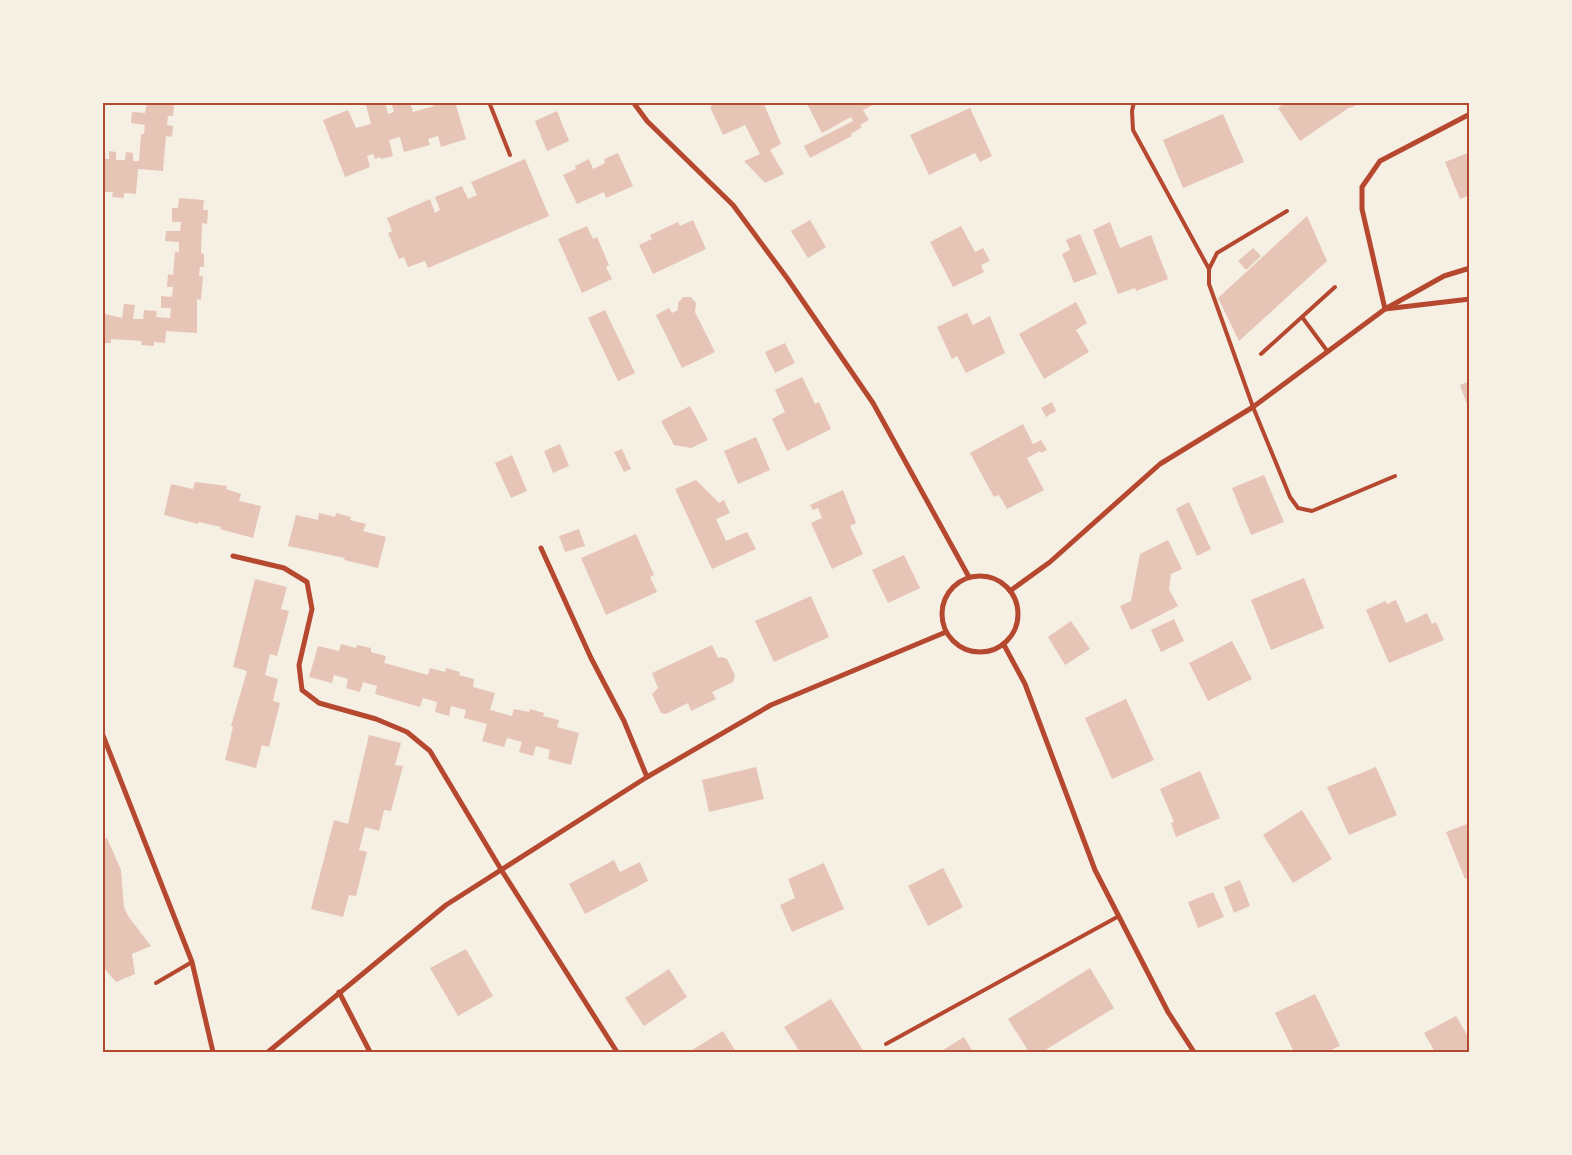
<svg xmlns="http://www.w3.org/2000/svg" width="1572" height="1155" viewBox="0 0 1572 1155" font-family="Lato,sans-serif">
<rect width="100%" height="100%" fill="#f6efe4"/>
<g fill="#e6c5b7">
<polygon points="147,102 168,102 168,105 174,105 173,116 168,116 167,125 173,126 172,137 166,136 163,171 138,169 136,194 124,193 124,198 112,197 113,192 102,192 102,159 109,159 109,151 116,152 116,160 125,160 126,152 133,153 133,161 139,161 141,134 144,134 145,125 131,123 132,112 145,113"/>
<polygon points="373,102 385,102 388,114 394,112 391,102 410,102 413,112 434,106 433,102 455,102 466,139 441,147 438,136 428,139 430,145 404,152 400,137 389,140 393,156 381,159 380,157 375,159 373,154 367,156 370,167 345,177 323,120 348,110 356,128 371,124 366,105"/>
<polygon points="719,102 763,102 781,144 770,150 784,174 765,183 744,161 760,154 745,125 723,135 710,107"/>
<polygon points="809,102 872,102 873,105 863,110 869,120 860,125 862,127 851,134 852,136 810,158 804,146 853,121 851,117 822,133 807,104"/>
<polygon points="1286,102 1360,102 1351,108 1350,107 1300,141 1278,108"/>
<polygon points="970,108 992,156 980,162 975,153 929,175 910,135"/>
<polygon points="557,111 569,141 547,151 535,121"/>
<polygon points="1223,114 1244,162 1183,188 1163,140"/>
<polygon points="1470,152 1470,195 1460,199 1445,162"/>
<polygon points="618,153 633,186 606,198 604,192 577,204 563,175 576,169 575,166 589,159 593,169 605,163 604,159"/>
<polygon points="525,159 549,216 428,268 425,261 408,267 404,257 399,259 388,233 392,231 387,218 430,199 435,213 440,210 435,197 462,186 468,199 477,195 471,182"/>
<polygon points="179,198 204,200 203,210 208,210 207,224 202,223 201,253 204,254 204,267 200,267 199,276 203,276 201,300 197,299 197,333 166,331 165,343 154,342 154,346 141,345 142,341 111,339 111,343 102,343 102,313 122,318 124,304 135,305 133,319 143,319 144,310 157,311 156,317 170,318 171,308 161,308 161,296 172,297 173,287 167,287 168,274 173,275 175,252 179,252 179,242 165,241 166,231 180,231 181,222 172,222 172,208 178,208"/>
<polygon points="1307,216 1327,261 1239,341 1218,298"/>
<polygon points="693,220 706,249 653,274 639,245 652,239 650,235 678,222 680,226"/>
<polygon points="810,220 826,247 808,258 791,231"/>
<polygon points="1110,222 1120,248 1151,235 1168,279 1136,291 1135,288 1118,294 1093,230"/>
<polygon points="587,226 593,239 597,237 609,265 606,267 612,279 582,293 558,239"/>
<polygon points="961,226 975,252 983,248 990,261 981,265 984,272 953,287 930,242"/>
<polygon points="1080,234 1097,274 1074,283 1062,254 1070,250 1066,240"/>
<polygon points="1253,248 1261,256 1246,270 1238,261"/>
<polygon points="683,297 691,297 696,303 695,312 715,352 682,368 656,315 669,308 672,313 678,310 678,303"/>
<polygon points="1076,302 1087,323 1076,330 1089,352 1044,379 1019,334"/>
<polygon points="605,310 635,373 618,381 588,318"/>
<polygon points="967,313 973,325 990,316 1005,353 966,373 957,356 952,359 937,327"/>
<polygon points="785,343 795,363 775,373 765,352"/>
<polygon points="802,377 815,404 819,402 831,429 787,451 772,419 785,412 775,390"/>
<polygon points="1470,381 1470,410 1469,410 1460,385"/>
<polygon points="1052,402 1056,411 1046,417 1041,408"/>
<polygon points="690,406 708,440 691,448 674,445 661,421"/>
<polygon points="1023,424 1033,444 1041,440 1047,450 1041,453 1040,451 1027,458 1044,490 1007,509 999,495 994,497 970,453"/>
<polygon points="756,437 770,470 738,484 724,451"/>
<polygon points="560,444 569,466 553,473 544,451"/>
<polygon points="622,449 631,469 624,472 614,452"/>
<polygon points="512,455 527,491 511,498 495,463"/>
<polygon points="1264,475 1284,522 1251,535 1232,488"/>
<polygon points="696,480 719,503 724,500 730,513 716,519 726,541 747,532 756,549 712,569 675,489"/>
<polygon points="195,482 227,486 226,489 241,494 239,501 261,506 253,538 220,529 221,527 199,522 198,524 164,515 171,484 193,489"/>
<polygon points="843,490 856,523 850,526 863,554 832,569 811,523 822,518 818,508 813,510 810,505"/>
<polygon points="1189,502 1211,549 1197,556 1176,509"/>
<polygon points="319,513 335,517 336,513 347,516 351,517 350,520 366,524 363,531 386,537 378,568 344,560 345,558 288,546 296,515 318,520"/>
<polygon points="579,529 585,546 565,552 559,536"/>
<polygon points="636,534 654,575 650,577 657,592 606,615 581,558"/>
<polygon points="1168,540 1182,569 1171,574 1169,589 1178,606 1131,630 1120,606 1131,601 1140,554"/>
<polygon points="904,555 920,588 888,603 872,570"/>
<polygon points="1304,578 1324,628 1271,650 1251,600"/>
<polygon points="255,579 287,587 281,609 289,611 277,656 270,654 265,675 278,679 273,701 280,703 269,747 262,745 256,768 225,760 233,727 231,726 247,671 233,667"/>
<polygon points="811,596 829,637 774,662 755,621"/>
<polygon points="1396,600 1406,623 1427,613 1432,624 1436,622 1444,640 1389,663 1366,610 1385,601 1387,604"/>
<polygon points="1174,619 1184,641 1161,652 1151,630"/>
<polygon points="1071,621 1090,649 1065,665 1048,637"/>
<polygon points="1232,641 1252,679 1208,701 1189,663"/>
<polygon points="341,644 356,648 357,645 371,648 371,652 386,656 384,663 428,675 430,668 445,672 446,668 460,672 459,675 474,679 473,687 495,693 490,710 512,716 514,709 529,712 530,709 544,713 543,716 559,720 557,727 579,733 571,765 548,759 550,750 536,746 533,756 519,752 522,742 507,738 504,747 482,741 487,724 464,718 466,710 451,706 449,716 435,712 437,702 423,698 420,707 375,694 377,686 363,682 360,692 346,688 348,679 334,675 332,683 309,677 318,646 339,651"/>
<polygon points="712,645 718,658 722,657 727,659 735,676 733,682 712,692 716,699 691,711 688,703 666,714 661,713 652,694 658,688 652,673"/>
<polygon points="1126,699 1154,760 1112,779 1085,718"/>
<polygon points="369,735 401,743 395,765 403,766 391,811 384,810 379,831 365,827 359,850 367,852 356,896 349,895 343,917 311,909 334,820 348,824"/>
<polygon points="756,767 764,799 709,812 702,780"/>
<polygon points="1376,767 1397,815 1349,835 1327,787"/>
<polygon points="1200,771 1220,818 1176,837 1171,823 1174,822 1160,789"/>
<polygon points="1302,810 1332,859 1293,883 1263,835"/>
<polygon points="1470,823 1470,877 1465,879 1446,832"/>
<polygon points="107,838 121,870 124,907 128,916 151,946 132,954 135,974 116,982 102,966 102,840"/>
<polygon points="614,860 620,872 640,862 648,881 585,914 569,884"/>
<polygon points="824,863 844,909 792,932 780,905 795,898 788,879"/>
<polygon points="943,868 963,907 928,926 908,886"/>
<polygon points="1240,880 1250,906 1234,913 1224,887"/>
<polygon points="1213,892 1224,917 1198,928 1188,902"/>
<polygon points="466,949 493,996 458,1016 430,968"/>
<polygon points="1090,968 1114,1008 1042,1052 1029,1052 1008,1019"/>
<polygon points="669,969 687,997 644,1026 625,998"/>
<polygon points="1315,994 1340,1046 1326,1052 1294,1052 1275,1013"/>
<polygon points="831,999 864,1052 800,1052 784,1027"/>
<polygon points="1456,1016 1470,1040 1470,1052 1435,1052 1424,1033"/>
<polygon points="723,1031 736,1052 689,1052 713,1037"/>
<polygon points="964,1037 973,1052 940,1052"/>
</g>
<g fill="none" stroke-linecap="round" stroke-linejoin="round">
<g stroke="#b5482f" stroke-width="4">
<polyline points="489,102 510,155"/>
<polyline points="1134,102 1132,111 1133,130 1209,269"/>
<polyline points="1287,211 1217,253 1209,269 1209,284 1253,407 1290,497 1298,508 1312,511 1395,476"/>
<polyline points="1302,317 1328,352"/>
<polyline points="1261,354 1335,287"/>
<polyline points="156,983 192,962"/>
<polyline points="886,1044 1119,916"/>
</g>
<g stroke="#b5482f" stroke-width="5">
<polyline points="633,102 647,121 733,205 787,278 873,403 969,577"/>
<polyline points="1470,114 1380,161 1362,187 1362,209 1385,309 1470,299"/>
<polyline points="541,548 591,658 624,721 647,777"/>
<polyline points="233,556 284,568 307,582 312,609 299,665 302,690 319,703 376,719 407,732 430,751 502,871 617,1052"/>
<circle cx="980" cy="614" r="38"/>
<polyline points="1010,591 1050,562 1160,464 1253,407 1385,309 1444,276 1470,268"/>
<polyline points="1004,645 1025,684 1095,870 1168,1012 1194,1052"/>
<polyline points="102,733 192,962 213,1052"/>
<polyline points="339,992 370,1052"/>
<polyline points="268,1052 446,905 647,777 771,705 946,632"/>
</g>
</g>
<rect width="1572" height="1155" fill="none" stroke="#f6efe4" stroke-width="208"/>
<rect x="104" y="104" width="1364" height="947" fill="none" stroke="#b5482f" stroke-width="2"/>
</svg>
